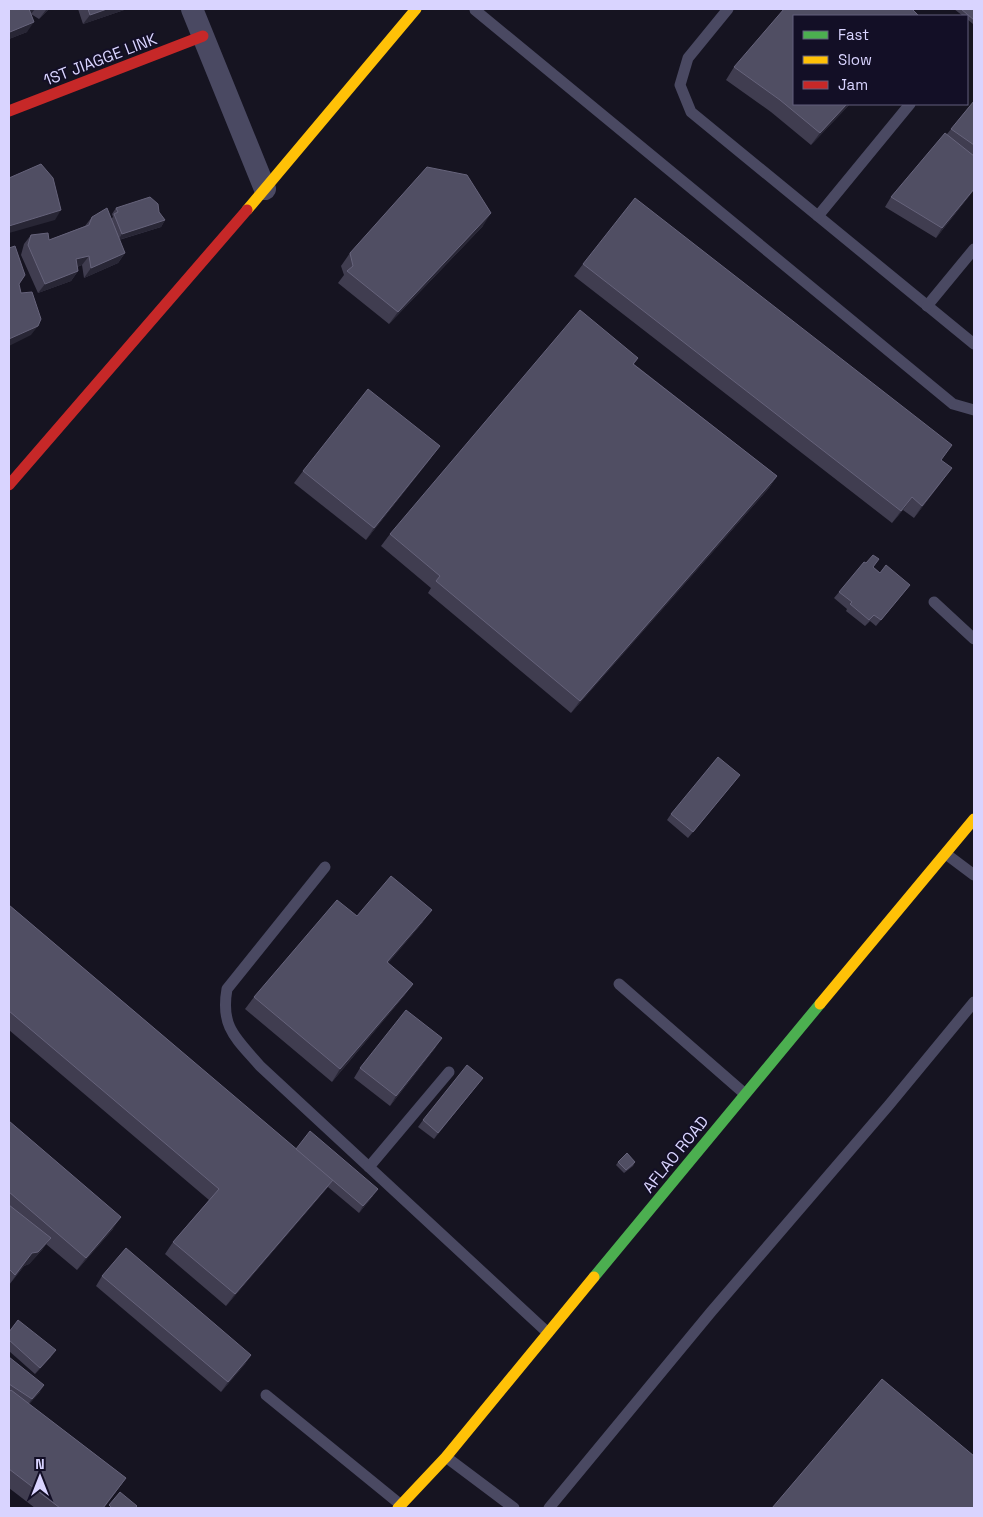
<svg xmlns="http://www.w3.org/2000/svg" width="983" height="1517" viewBox="0 0 983 1517" font-family="'Space Grotesk',sans-serif">
<rect width="100%" height="100%" fill="#161421"/>
<g fill="none" stroke-linecap="round" stroke-linejoin="round">
<g stroke="#4a4962" stroke-width="11">
<polyline points="728,9 688,58 680,85 691,112 974,344"/>
<polyline points="475,10 953,404 974,410"/>
<polyline points="818,216 910,104"/>
<polyline points="927,306 974,249"/>
<polyline points="934,602 974,639"/>
<polyline points="946,854 974,875"/>
<path d="M325,867L227,989C220,1028 237,1039 260,1066L548,1333"/>
<polyline points="619,984 745,1094"/>
<polyline points="369,1167 449,1072"/>
<polyline points="266,1395 401,1505"/>
<polyline points="446,1457 514,1508"/>
<polyline points="549,1508 711,1312 889,1105 974,1002"/>
</g>
<polyline stroke="#4a4962" stroke-width="22" points="192,9 265,189"/>
<polyline stroke="#4caf50" stroke-width="11" points="594,1277 820,1004"/>
<g stroke="#ffc107" stroke-width="11">
<polyline points="247,210 416,9"/>
<polyline points="820,1004 974,819"/>
<polyline points="398,1508 446,1457 594,1277"/>
</g>
<g stroke="#c62828" stroke-width="11">
<polyline points="9,111 203,36"/>
<polyline points="9,485 247,210"/>
</g>
</g>
<g fill="#403d50">
<polygon points="9,9 49,9 39,19 31,14 27,32 9,39"/>
<polygon points="78,9 127,9 83,24"/>
<polygon points="954,9 974,9 974,23 973,24 967,19 967,16 963,16"/>
<polygon points="734,67 850,104 811,145 771,112 726,80"/>
<polygon points="974,101 974,190 936,238 885,207 891,197 947,134"/>
<polygon points="116,208 159,212 165,220 161,227 119,240 125,253 118,263 84,278 82,265 77,267 78,271 71,281 38,293 21,255 24,244 31,235 49,240 85,226 92,217 111,219 113,217 112,214"/>
<polygon points="483,226 389,324 338,283 344,275 341,266 350,253"/>
<polygon points="583,264 942,460 943,480 914,518 903,510 892,523 574,276"/>
<polygon points="638,358 634,364 777,476 769,488 571,713 428,593 431,588 381,546 390,534"/>
<polygon points="431,458 366,540 294,483 303,471"/>
<polygon points="866,563 874,568 880,573 910,585 876,626 870,621 865,626 846,611 847,609 834,598 839,592"/>
<polygon points="735,781 688,838 667,820 671,814"/>
<polygon points="9,905 296,1149 373,1196 359,1213 328,1187 226,1306 165,1254 173,1242 209,1200 9,1030"/>
<polygon points="357,916 423,922 388,963 413,984 404,996 332,1082 245,1009 254,997"/>
<polygon points="436,1047 390,1106 354,1078 360,1068"/>
<polygon points="478,1084 434,1139 418,1127 423,1120"/>
<polygon points="9,1121 113,1229 77,1270 46,1244 42,1250 29,1264 24,1266 9,1285"/>
<polygon points="618,1162 635,1162 633,1166 624,1173 616,1165"/>
<polygon points="102,1276 251,1355 245,1364 221,1392 96,1286"/>
<polygon points="9,1332 51,1357 35,1374 9,1351"/>
<polygon points="9,1357 40,1392 29,1404 126,1478 104,1508 35,1508 9,1488"/>
</g>
<g fill="#282635">
<polygon points="27,9 35,9 31,14 22,16"/>
<polygon points="47,9 49,9 39,19 46,10"/>
<polygon points="107,9 127,9 83,24 90,15"/>
<polygon points="34,22 27,32 9,39 9,34 10,32"/>
<polygon points="847,104 850,104 811,145 820,133"/>
<polygon points="974,189 974,190 936,238 942,228"/>
<polygon points="61,210 55,220 9,233 9,226"/>
<polygon points="491,213 483,226 389,324 398,312"/>
<polygon points="165,220 161,227 118,240 122,234"/>
<polygon points="125,253 118,263 84,278 91,268"/>
<polygon points="89,256 82,265 70,269 76,259"/>
<polygon points="78,271 71,281 38,293 45,284"/>
<polygon points="38,326 31,335 9,346 9,339"/>
<polygon points="440,446 431,458 366,540 374,528"/>
<polygon points="952,468 943,480 914,518 922,506"/>
<polygon points="777,476 769,488 571,713 580,701"/>
<polygon points="912,497 903,510 892,523 901,511"/>
<polygon points="432,910 423,922 378,975 387,962"/>
<polygon points="413,984 404,996 332,1082 340,1069"/>
<polygon points="442,1038 436,1047 390,1106 396,1096"/>
<polygon points="483,1078 478,1084 434,1139 438,1133"/>
<polygon points="333,1180 324,1192 226,1306 235,1294"/>
<polygon points="378,1189 373,1196 359,1213 363,1206"/>
<polygon points="121,1217 113,1229 77,1270 86,1258"/>
<polygon points="51,1238 42,1250 29,1264 24,1266 9,1285 32,1253"/>
<polygon points="56,1350 51,1357 35,1374 40,1368"/>
<polygon points="251,1355 245,1364 221,1392 228,1382"/>
<polygon points="44,1385 40,1392 27,1406 32,1399"/>
<polygon points="126,1478 104,1508 103,1508"/>
</g>
<g fill="#504e63" stroke="#66637b">
<polygon points="9,9 29,9 34,22 10,32 9,29"/>
<polygon points="88,9 107,9 90,15"/>
<polygon points="784,9 912,9 919,16 794,16 794,104 847,104 820,133 780,100 734,67"/>
<polygon points="961,9 974,9 974,20"/>
<polygon points="974,101 974,145 951,129"/>
<polygon points="945,133 974,156 974,189 942,228 891,197"/>
<polygon points="41,164 53,178 61,210 9,226 9,178"/>
<polygon points="427,167 467,175 491,213 398,312 347,271 353,266 350,253"/>
<polygon points="150,197 158,204 159,212 165,220 122,234 114,214 118,212 116,208"/>
<polygon points="635,198 952,445 941,460 952,468 922,506 912,497 901,511 583,264"/>
<polygon points="107,208 125,253 91,268 89,256 76,259 78,271 45,284 28,245 31,235 48,233 49,240 89,225 92,217"/>
<polygon points="15,246 25,275 19,284 21,293 32,292 41,319 38,326 9,339 9,248"/>
<polygon points="580,310 638,358 633,364 777,476 580,701 436,581 440,576 390,534"/>
<polygon points="368,389 440,446 374,528 303,471"/>
<polygon points="873,555 879,559 873,567 880,573 886,565 910,585 881,620 874,615 869,620 850,604 852,602 839,592 864,562 866,563"/>
<polygon points="718,757 740,775 693,832 671,814"/>
<polygon points="391,876 432,910 387,962 413,984 340,1069 254,997 337,900 357,916"/>
<polygon points="9,905 333,1180 235,1294 173,1242 219,1189 9,1011"/>
<polygon points="406,1010 442,1038 396,1096 360,1068"/>
<polygon points="467,1065 483,1078 438,1133 423,1120"/>
<polygon points="9,1121 121,1217 86,1258 9,1192"/>
<polygon points="310,1131 378,1189 363,1206 296,1149"/>
<polygon points="627,1153 635,1162 626,1170 618,1162"/>
<polygon points="9,1205 51,1238 38,1252 32,1253 15,1275 9,1269"/>
<polygon points="126,1248 251,1355 228,1382 102,1276"/>
<polygon points="18,1320 56,1350 40,1368 9,1340 9,1332"/>
<polygon points="9,1357 44,1385 32,1399 9,1384"/>
<polygon points="882,1379 974,1456 974,1508 772,1508"/>
<polygon points="11,1390 126,1478 103,1508 60,1508 9,1469 9,1392"/>
<polygon points="120,1492 137,1506 135,1508 112,1508 109,1505"/>
</g>
<g text-anchor="middle" stroke-width="4" stroke-linejoin="round" paint-order="stroke">
<g font-size="16" fill="#d9d4ff" stroke="#130f26">
<text transform="translate(100 59) rotate(-21)" y="6">1ST JIAGGE LINK</text>
<text transform="translate(675 1154) rotate(-51)" y="6">AFLAO ROAD</text>
</g>
</g>
<rect width="983" height="1517" fill="none" stroke="#d9d4ff" stroke-width="20"/>
<rect x="793" y="15" width="175" height="90" fill="#130f26" stroke="#625e7d"/>
<rect x="803" y="31" width="25" height="8" fill="#4caf50" stroke="#625e7d"/>
<text x="838" y="40" font-size="15" fill="#d9d4ff">Fast</text>
<rect x="803" y="56" width="25" height="8" fill="#ffc107" stroke="#625e7d"/>
<text x="838" y="65" font-size="15" fill="#d9d4ff">Slow</text>
<rect x="803" y="81" width="25" height="8" fill="#c62828" stroke="#625e7d"/>
<text x="838" y="90" font-size="15" fill="#d9d4ff">Jam</text>
<g transform="translate(40 1477)" stroke="#130f26" stroke-width="4" paint-order="stroke">
<path d="M0-4L9 19L0 12L-9 19Z" fill="#d9d4ff"/>
<text y="-8" font-size="14" font-weight="bold" text-anchor="middle" fill="#d9d4ff">N</text>
</g>
</svg>
